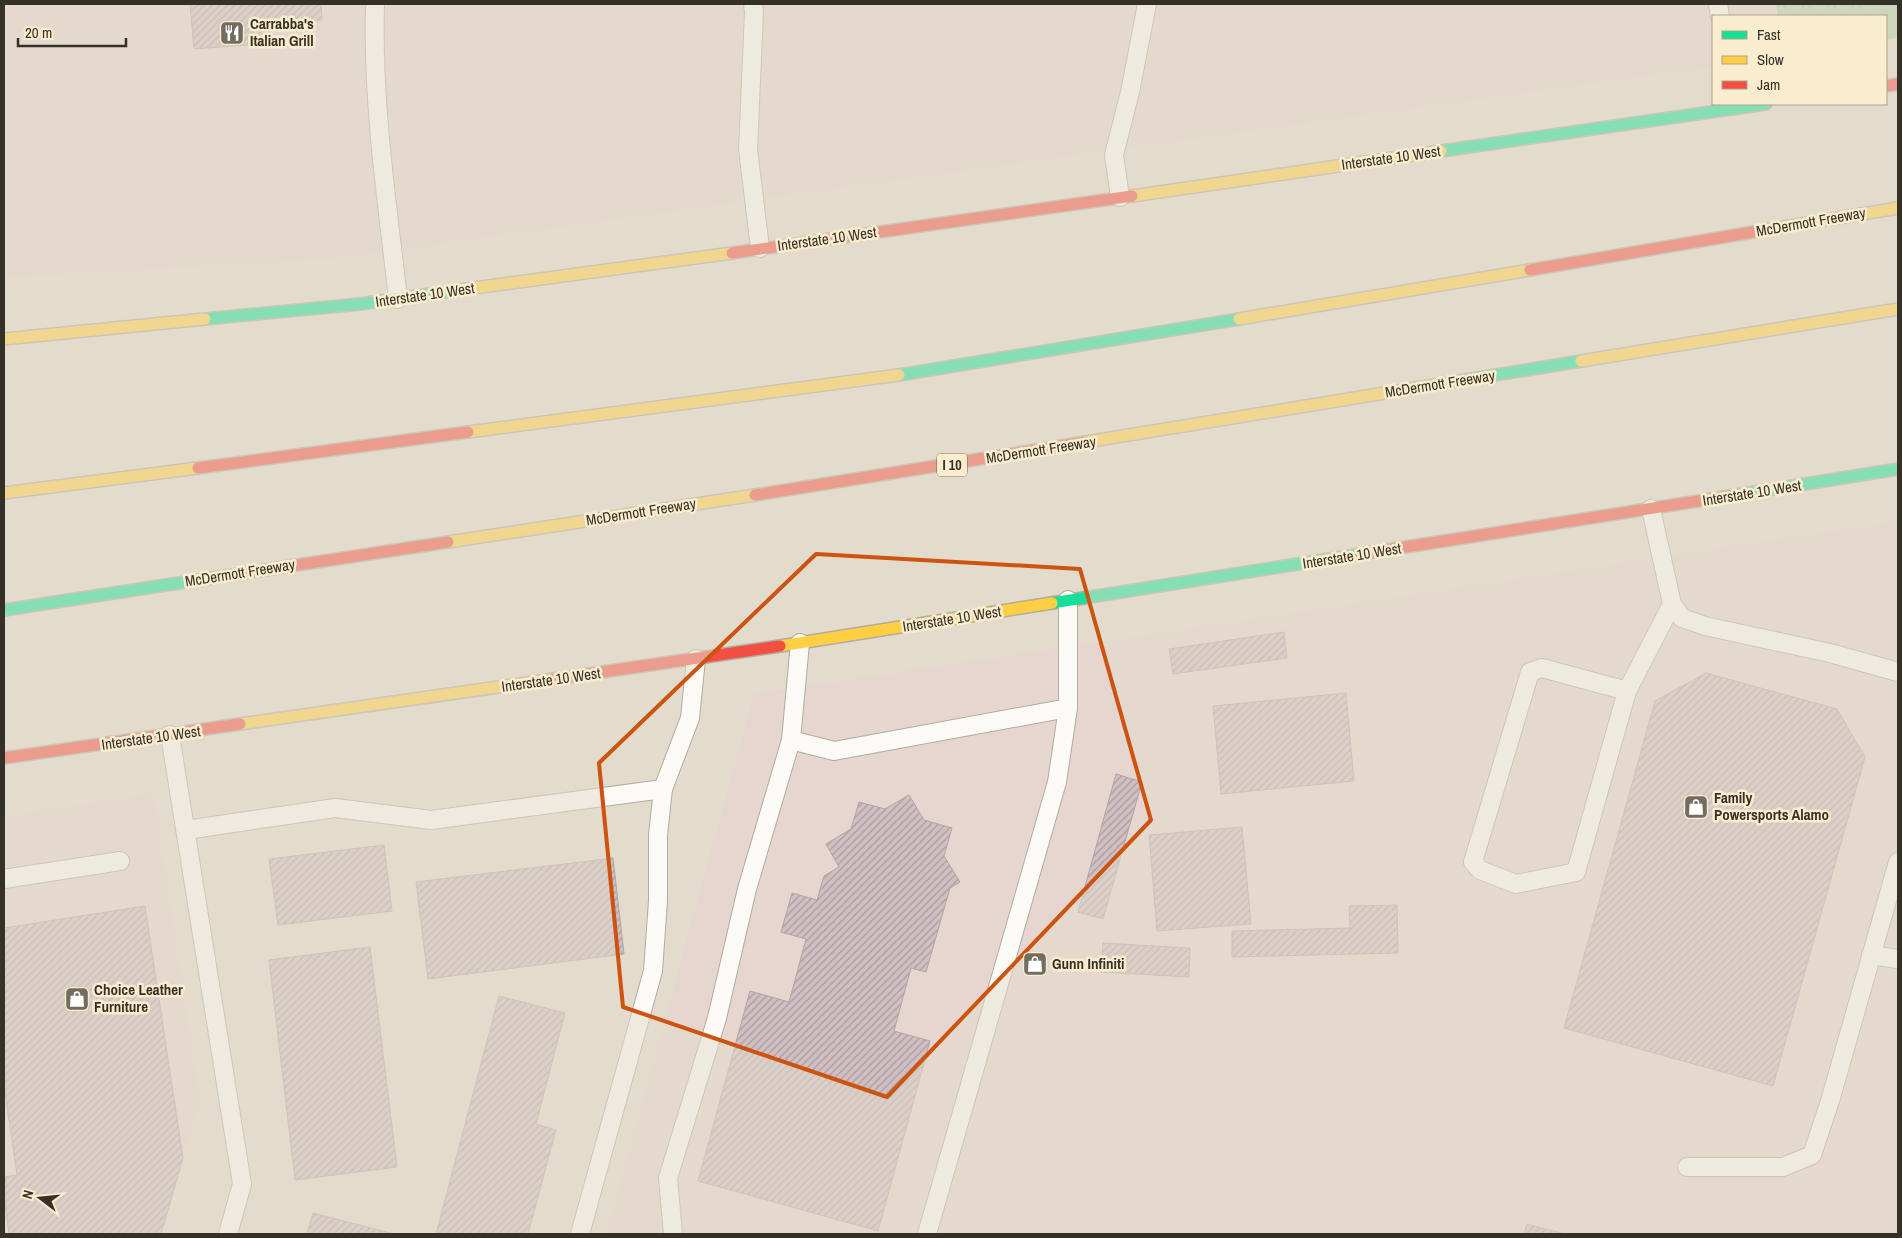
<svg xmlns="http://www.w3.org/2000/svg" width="1902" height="1238" viewBox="0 0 1902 1238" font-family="'Archivo Narrow',sans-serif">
<defs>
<pattern id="forest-crowns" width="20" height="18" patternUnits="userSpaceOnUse" patternTransform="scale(1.25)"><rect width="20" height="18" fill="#b2cea6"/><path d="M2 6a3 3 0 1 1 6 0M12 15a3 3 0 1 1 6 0" fill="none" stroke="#9ab18f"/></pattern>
<pattern id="building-hatch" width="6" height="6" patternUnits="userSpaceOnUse" patternTransform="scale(1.25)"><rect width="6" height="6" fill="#d0bfc3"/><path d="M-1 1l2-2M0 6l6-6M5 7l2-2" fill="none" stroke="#aa9c9e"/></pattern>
</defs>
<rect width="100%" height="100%" fill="#e3dccc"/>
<g fill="#e7d5d0">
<polygon points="4,4 1776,4 1778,16 1713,16 1713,67 332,259 4,278"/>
<polygon points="1898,521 1898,1234 606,1234 754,694"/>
<polygon points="154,793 200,1100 162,1234 4,1234 4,816"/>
</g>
<polygon fill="#b2cea6" points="1876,4 1898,4 1898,37 1886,40 1886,16 1872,16"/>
<polygon fill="url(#forest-crowns)" points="1776,4 1876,4 1872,16 1778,16"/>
<g fill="url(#building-hatch)" stroke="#aea7a3">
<polygon points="190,4 321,4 322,20 270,24 272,43 194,49"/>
<polygon points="1284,632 1287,658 1173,674 1169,649"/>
<polygon points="1706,673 1837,709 1865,757 1773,1086 1564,1028 1655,701"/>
<polygon points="1346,693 1354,781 1221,794 1213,706"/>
<polygon points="1116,774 1142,782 1103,919 1078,912"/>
<polygon points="909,795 924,820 952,828 944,856 960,882 950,888 926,972 911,968 894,1031 930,1041 878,1231 698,1181 750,991 789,1002 806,939 781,932 792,893 817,900 824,876 839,867 826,844 851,829 859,802 885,809"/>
<polygon points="1242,827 1251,924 1157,931 1149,835"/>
<polygon points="384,845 392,911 278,925 269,859"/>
<polygon points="613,858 624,954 428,979 416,882"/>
<polygon points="1397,905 1398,953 1232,957 1232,931 1350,928 1349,906"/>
<polygon points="145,906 183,1158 161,1234 9,1234 4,1197 4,1177 17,1175 4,1086 4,928"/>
<polygon points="1103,943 1190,948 1189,977 1101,972"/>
<polygon points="370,947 397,1167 295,1180 269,960"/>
<polygon points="499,996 565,1013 536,1124 556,1130 528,1234 436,1234"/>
<polygon points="313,1213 394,1234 307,1234"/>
<polygon points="1527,1224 1565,1234 1524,1234"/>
</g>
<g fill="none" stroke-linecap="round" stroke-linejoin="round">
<defs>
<g id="lane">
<path d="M375,4C372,103 387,201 398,299"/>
<polyline points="753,4 754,12 748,149 760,248"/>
<polyline points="1718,4 1720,16"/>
<polyline points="1120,197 1114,155 1130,92 1147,4"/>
<polyline points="1651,509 1672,604 1682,618 1705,626 1830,653 1898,672"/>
<polyline points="1627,691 1576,872 1516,884 1480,870 1473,862 1530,672 1542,668 1627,691 1672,604"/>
<polyline points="170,735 242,1184 228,1234"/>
<polyline points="791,740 834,751 1068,708"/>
<polyline points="186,830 335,808 431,820 663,789"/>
<polyline points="4,879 120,861"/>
<polyline points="1871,955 1898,959"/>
<polyline points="1687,1167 1783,1167 1812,1155 1830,1101 1898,862"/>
<polyline points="580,1234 653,971 658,901 658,835 663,789 690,718 696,659"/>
<polyline points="673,1234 668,1178 717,1018 747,889 791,740 800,643"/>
<polyline points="927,1234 1057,782 1068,708 1068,600"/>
</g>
<g id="fast">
<polyline points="1441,151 1766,104"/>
<polyline points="205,319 360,304 452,291"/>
<polyline points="899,375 1239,319"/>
<polyline points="1391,392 1581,361"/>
<polyline points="1730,496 1898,469"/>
<polyline points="1052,603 1361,554"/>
<polyline points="4,610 192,581"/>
</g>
<g id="slow">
<polyline points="1132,196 1441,151"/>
<polyline points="1765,230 1898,208"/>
<polyline points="452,291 732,253"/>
<polyline points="1239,319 1530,270"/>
<polyline points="4,339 205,319"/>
<polyline points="1581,361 1898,309"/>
<polyline points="468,432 899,375"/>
<polyline points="1086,442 1391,392"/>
<polyline points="4,493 198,468"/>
<polyline points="448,542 755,495"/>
<polyline points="780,646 1052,603"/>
<polyline points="240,724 554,679"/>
</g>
<g id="jam">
<polyline points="1886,86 1898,84"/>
<polyline points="732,253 1132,196"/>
<polyline points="1530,270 1765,230"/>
<polyline points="198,468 468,432"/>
<polyline points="755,495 1086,442"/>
<polyline points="1361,554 1730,496"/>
<polyline points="192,581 448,542"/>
<polyline points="554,679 780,646"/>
<polyline points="4,758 240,724"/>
</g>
</defs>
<use href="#lane" stroke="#b1ac9f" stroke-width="20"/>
<use href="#fast" stroke="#b1ac9f" stroke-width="14"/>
<use href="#slow" stroke="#b1ac9f" stroke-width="14"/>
<use href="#jam" stroke="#b1ac9f" stroke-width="14"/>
<use href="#lane" stroke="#fbfaf7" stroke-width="18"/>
<use href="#fast" stroke="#16e098" stroke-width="11"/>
<use href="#slow" stroke="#ffcf43" stroke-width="11"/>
<use href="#jam" stroke="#f24e42" stroke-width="11"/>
</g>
<path d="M0 0H1902V1238H0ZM816,554L1080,569L1151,820L887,1097L623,1007L599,763Z" fill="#e3dccc" fill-opacity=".55" fill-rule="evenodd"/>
<path fill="none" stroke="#cd5310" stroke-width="4" stroke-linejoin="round" d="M816,554L1080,569L1151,820L887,1097L623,1007L599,763Z"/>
<defs>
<symbol id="restaurant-square" viewBox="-11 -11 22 22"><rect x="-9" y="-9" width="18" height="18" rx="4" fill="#736d60" stroke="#faedcf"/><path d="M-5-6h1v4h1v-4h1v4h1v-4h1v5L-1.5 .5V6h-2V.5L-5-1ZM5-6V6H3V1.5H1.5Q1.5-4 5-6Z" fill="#fff"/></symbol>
<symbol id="shop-square" viewBox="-11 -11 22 22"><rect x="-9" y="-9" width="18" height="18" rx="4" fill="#736d60" stroke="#faedcf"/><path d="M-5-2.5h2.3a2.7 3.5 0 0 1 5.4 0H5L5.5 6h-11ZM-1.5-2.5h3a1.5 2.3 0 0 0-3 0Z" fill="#fff"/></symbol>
</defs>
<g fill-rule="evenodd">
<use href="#restaurant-square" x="218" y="19" width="28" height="28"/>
<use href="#shop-square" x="1682" y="793" width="28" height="28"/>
<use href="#shop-square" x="1021" y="950" width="28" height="28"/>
<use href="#shop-square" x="63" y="985" width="28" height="28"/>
</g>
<g text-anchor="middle" stroke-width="5" stroke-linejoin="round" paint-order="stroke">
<rect fill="#faedcf" stroke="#716959" stroke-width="1" x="937" y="453.5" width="30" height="23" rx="4"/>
<g font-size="14" font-weight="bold" fill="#363126">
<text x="952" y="470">I 10</text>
</g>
<g font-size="15" font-weight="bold" fill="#363126" stroke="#faedcf" text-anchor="start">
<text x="250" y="29">Carrabba's<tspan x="250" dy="17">Italian Grill</tspan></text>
<text x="1714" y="803">Family<tspan x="1714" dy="17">Powersports Alamo</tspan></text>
<text x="1052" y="969">Gunn Infiniti</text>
<text x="94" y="995">Choice Leather<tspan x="94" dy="17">Furniture</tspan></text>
</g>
<g font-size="15" fill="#363126" stroke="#faedcf">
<text transform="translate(1391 158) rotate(-8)" y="5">Interstate 10 West</text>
<text transform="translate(1811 222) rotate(-10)" y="5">McDermott Freeway</text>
<text transform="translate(827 239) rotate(-8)" y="5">Interstate 10 West</text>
<text transform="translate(425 295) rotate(-8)" y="5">Interstate 10 West</text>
<text transform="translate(1440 384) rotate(-9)" y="5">McDermott Freeway</text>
<text transform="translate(1041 450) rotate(-9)" y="5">McDermott Freeway</text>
<text transform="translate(1752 493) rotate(-9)" y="5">Interstate 10 West</text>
<text transform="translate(641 512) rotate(-9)" y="5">McDermott Freeway</text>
<text transform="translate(1352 556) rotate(-9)" y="5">Interstate 10 West</text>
<text transform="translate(240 573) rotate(-9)" y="5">McDermott Freeway</text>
<text transform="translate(952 619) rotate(-9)" y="5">Interstate 10 West</text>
<text transform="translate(551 680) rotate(-8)" y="5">Interstate 10 West</text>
<text transform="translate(151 738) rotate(-8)" y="5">Interstate 10 West</text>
</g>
</g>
<rect width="1902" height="1238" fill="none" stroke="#363126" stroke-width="10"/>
<rect x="1712" y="15" width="175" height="90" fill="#faedcf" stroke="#aca28b"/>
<rect x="1722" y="31" width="25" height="8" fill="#16e098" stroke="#aca28b"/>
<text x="1757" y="40" font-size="15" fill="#363126">Fast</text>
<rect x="1722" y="56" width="25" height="8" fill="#ffcf43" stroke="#aca28b"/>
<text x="1757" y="65" font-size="15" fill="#363126">Slow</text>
<rect x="1722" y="81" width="25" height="8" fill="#f24e42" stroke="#aca28b"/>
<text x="1757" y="90" font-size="15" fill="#363126">Jam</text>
<g transform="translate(40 1198) rotate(286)" stroke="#faedcf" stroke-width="4" paint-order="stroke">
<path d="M0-4L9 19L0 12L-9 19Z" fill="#363126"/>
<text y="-8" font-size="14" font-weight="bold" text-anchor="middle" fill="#363126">N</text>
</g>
<path d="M18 38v8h108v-8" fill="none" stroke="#363126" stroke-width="2.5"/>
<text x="25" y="38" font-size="15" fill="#363126" stroke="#faedcf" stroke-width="4" paint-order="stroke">20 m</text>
</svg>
